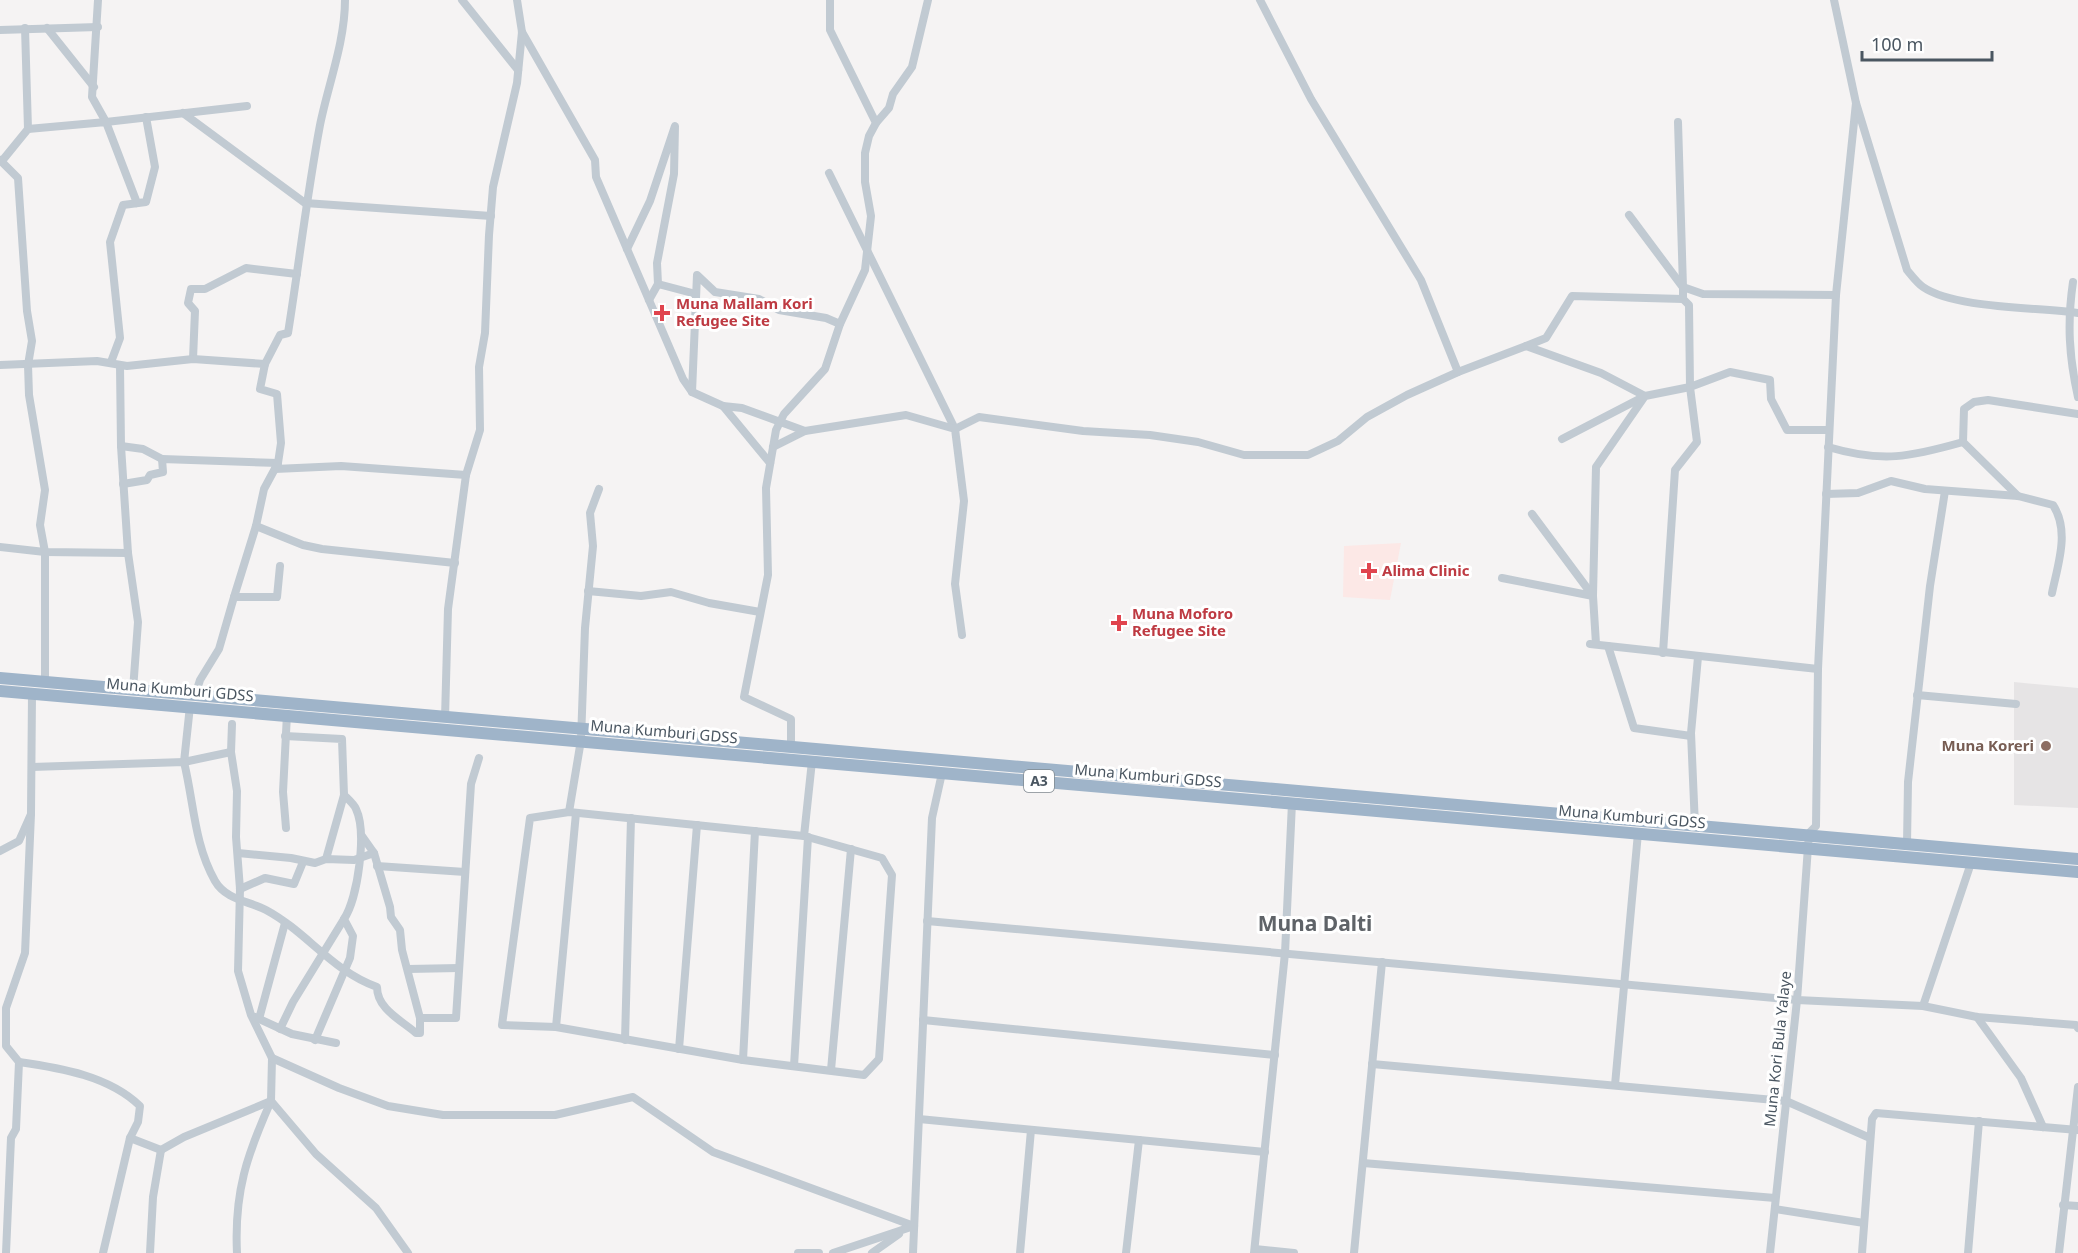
<svg xmlns="http://www.w3.org/2000/svg" width="2078" height="1253" viewBox="0 0 2078 1253" font-family="'Noto Sans',sans-serif">
<rect width="100%" height="100%" fill="#f5f3f3"/>
<polygon fill="#e6e4e5" points="2014,682 2078,688 2078,808 2014,805"/>
<polygon fill="#fce8e6" points="1401,543 1390,600 1343,597 1344,546"/>
<g fill="none" stroke-linecap="round" stroke-linejoin="round">
<g stroke="#c1cad2" stroke-width="8">
<polyline points="98,0 92,97 106,122 247,106"/>
<polyline points="462,0 518,70"/>
<polyline points="1260,0 1311,99 1421,280 1458,372"/>
<polyline points="1834,0 1856,103 1836,295"/>
<polyline points="25,28 28,129"/>
<polyline points="47,28 94,87"/>
<polyline points="0,30 98,27"/>
<polyline points="522,32 595,160 596,177 683,379 692,392 723,406 770,463"/>
<path d="M1856,103L1907,270C1912,276 1917,283 1923,287C1955,309 2038,307 2078,313"/>
<polyline points="183,113 305,203 491,216"/>
<polyline points="1678,122 1683,287"/>
<polyline points="876,123 889,108 893,94 912,67 928,0"/>
<polyline points="0,160 18,178 27,311 32,341 28,365 29,395 45,490 40,525 45,552 45,682"/>
<polyline points="2,161 28,129 106,122 137,203"/>
<polyline points="829,173 955,429 979,417 1083,431 1150,435 1198,442 1244,455 1308,455 1338,441 1367,417 1407,395 1458,372 1526,346 1601,373 1645,396 1562,439"/>
<polyline points="1629,215 1682,286"/>
<polyline points="627,249 650,201 675,126 674,174 657,263 658,284"/>
<path d="M2073,282C2067,323 2069,357 2078,397"/>
<polyline points="649,300 658,284 696,294"/>
<polyline points="1526,346 1546,338 1572,296 1683,299"/>
<polyline points="193,359 195,311 188,303 191,289 205,289 246,268 297,274"/>
<polyline points="111,362 120,338 110,242 123,205 146,202 155,167 146,117"/>
<polyline points="0,365 97,361 127,366 193,359 265,364"/>
<polyline points="692,392 697,275 715,292 759,299 779,310 826,318 840,324"/>
<polyline points="723,406 742,408 805,431"/>
<polyline points="121,446 143,449 162,459"/>
<polyline points="773,447 805,431 906,415 955,429 964,501 955,584 962,635"/>
<path d="M1828,447C1882,463 1910,457 1963,442"/>
<polyline points="275,469 341,466 466,475"/>
<polyline points="123,484 147,480 150,475 163,472 162,459 278,463"/>
<path d="M1826,494L1858,493L1891,481L1925,489L2018,496L2053,505C2070,531 2058,564 2052,593"/>
<polyline points="2018,496 1963,442 1964,409 1974,402 1988,400 2078,414"/>
<polyline points="1532,514 1593,596 1596,644"/>
<polyline points="256,526 303,545 322,549 455,563"/>
<polyline points="0,547 45,552 128,553 121,446 120,366"/>
<polyline points="128,553 138,622 133,690"/>
<path d="M280,566L277,597H234L256,526L264,489L278,463L281,443L277,394L260,389L265,364L280,335L288,333C299,264 307,194 320,125C328,85 345,42 345,0"/>
<polyline points="1502,578 1593,596 1596,467 1645,396 1690,387 1689,305 1683,299 1683,287 1703,294 1836,295 1818,669 1816,826 1809,833 1797,1000 1770,1253"/>
<polyline points="588,591 641,596 671,592 709,603 760,612"/>
<polyline points="1590,644 1818,669"/>
<polyline points="1608,646 1634,728 1691,736"/>
<polyline points="1663,653 1675,470 1697,442 1690,387 1730,372 1770,380 1771,399 1787,430 1828,430"/>
<polyline points="1917,695 2016,704"/>
<polyline points="195,696 200,680 219,649 234,597"/>
<polyline points="190,706 184,762 231,752"/>
<polyline points="445,718 448,609 466,475 480,430 479,367 485,333 489,235 493,187 517,83 522,32 517,0"/>
<polyline points="232,724 231,752 237,791 236,837 240,889 238,971 251,1015 272,1058 271,1101 316,1154 376,1208 408,1253"/>
<path d="M285,736L342,739L344,795C348,799 354,804 356,809C367,832 358,898 344,919L353,936L350,958L315,1040"/>
<polyline points="791,748 791,719 744,697 768,575 766,488 776,430 784,414 825,369 840,324 865,270 871,216 865,182 865,153 869,136 876,123 830,30 830,0"/>
<path d="M32,767L184,762C194,803 194,844 215,881C226,900 249,901 266,910C307,932 332,971 377,987C377,1009 401,1020 416,1033H420V1018L402,950L400,930L391,917L390,907L374,853L362,836"/>
<polygon points="569,812 804,836 882,858 892,875 879,1059 864,1075 743,1060 556,1027 502,1025 530,818"/>
<polyline points="569,812 581,740 585,628 593,546 590,513 599,489"/>
<polyline points="1695,826 1691,733 1698,657"/>
<polyline points="286,828 283,792 287,714"/>
<polyline points="804,836 812,761"/>
<polyline points="1907,844 1908,782 1930,586 1945,491"/>
<polyline points="0,851 19,841 31,814 32,694"/>
<polyline points="238,853 291,858 315,863 326,859 354,860 374,853"/>
<polyline points="326,859 344,795"/>
<polyline points="377,866 465,872"/>
<polyline points="240,889 265,878 294,884 303,862"/>
<polyline points="927,921 1797,1000 1923,1006 1977,1017 2076,1025 2078,1028"/>
<polyline points="408,969 459,968"/>
<polyline points="1923,1006 1971,863"/>
<polyline points="255,1017 292,1034 336,1043"/>
<polyline points="1977,1017 2021,1078 2043,1127"/>
<polyline points="420,1018 456,1018 471,784 479,758"/>
<polyline points="259,1019 285,923"/>
<polyline points="923,1020 1275,1055"/>
<polyline points="556,1027 576,813"/>
<polyline points="280,1029 293,1002 344,919"/>
<polyline points="625,1040 631,818"/>
<polyline points="679,1049 697,825"/>
<polyline points="272,1058 339,1088 388,1106 443,1115 555,1115 633,1097 713,1152 914,1226"/>
<polyline points="743,1060 755,831"/>
<path d="M19,1062C61,1068 109,1076 140,1106L138,1122L130,1138L161,1150"/>
<polyline points="1372,1064 1786,1101 1870,1138"/>
<polyline points="794,1066 808,837"/>
<polyline points="831,1070 851,849"/>
<polyline points="1615,1085 1638,833"/>
<polyline points="919,1119 1265,1152"/>
<polyline points="161,1150 184,1137 271,1101"/>
<polyline points="1363,1163 1775,1198"/>
<polyline points="2063,1205 2078,1206"/>
<polyline points="1775,1209 1864,1223"/>
<polyline points="1255,1249 1294,1253"/>
<polyline points="6,1253 11,1138 16,1129 19,1062 6,1046 6,1008 25,953 31,814"/>
<polyline points="103,1253 130,1138"/>
<polyline points="150,1253 153,1197 161,1150"/>
<path d="M237,1253C234,1192 247,1155 271,1101"/>
<polyline points="798,1253 819,1253"/>
<polyline points="833,1253 914,1226"/>
<polyline points="872,1253 899,1234"/>
<polyline points="913,1253 932,818 942,773"/>
<polyline points="1020,1253 1031,1130"/>
<polyline points="1126,1253 1139,1140"/>
<polyline points="1254,1253 1285,953 1292,803"/>
<polyline points="1354,1253 1382,962"/>
<polyline points="1862,1253 1872,1119 1876,1113 2078,1130"/>
<polyline points="1968,1253 1979,1121"/>
<polyline points="2059,1253 2078,1087"/>
</g>
<g stroke="#9fb4c9" stroke-width="12">
<polyline points="0,678 2078,859"/>
<polyline points="0,691 2078,872"/>
</g>
</g>
<g fill="#e0444e" stroke="#fff" stroke-width="2">
<path d="M659 304h6v6h6v6h-6v6h-6v-6h-6v-6h6z"/>
<path d="M1366 562h6v6h6v6h-6v6h-6v-6h-6v-6h6z"/>
<path d="M1116 614h6v6h6v6h-6v6h-6v-6h-6v-6h6z"/>
</g>
<circle fill="#8d6e63" stroke="#fff" stroke-width="2" cx="2046" cy="746" r="6"/>
<g text-anchor="middle" stroke-width="6" stroke-linejoin="round" paint-order="stroke">
<rect fill="#fff" stroke="#808990" stroke-width="1.5" x="1024" y="770" width="30" height="22" rx="4.5"/>
<g font-size="14" font-weight="bold" fill="#4a5661">
<text x="1039" y="786">A3</text>
</g>
<g font-size="15" font-weight="bold" fill="#be3a42" stroke="#fff" text-anchor="start">
<text x="676" y="309">Muna Mallam Kori<tspan x="676" dy="17">Refugee Site</tspan></text>
<text x="1382" y="576">Alima Clinic</text>
<text x="1132" y="619">Muna Moforo<tspan x="1132" dy="17">Refugee Site</tspan></text>
</g>
<g font-size="15" fill="#4a5661" stroke="#fff">
<text transform="translate(180 690) rotate(5)" y="5">Muna Kumburi GDSS</text>
<text transform="translate(664 732) rotate(5)" y="5">Muna Kumburi GDSS</text>
<text transform="translate(1148 776) rotate(5)" y="5">Muna Kumburi GDSS</text>
<text transform="translate(1632 817) rotate(5)" y="5">Muna Kumburi GDSS</text>
<text transform="translate(1778 1049) rotate(-84)" y="5">Muna Kori Bula Yalaye</text>
</g>
<g font-size="15" font-weight="bold" fill="#785e54" stroke="#fff" text-anchor="end">
<text x="2034" y="751">Muna Koreri</text>
</g>
<g font-size="21" font-weight="bold" fill="#5f6368" stroke="#fff">
<text x="1315" y="931">Muna Dalti</text>
</g>
</g>
<path d="M1862 51v9h130v-9" fill="none" stroke="#4a5661" stroke-width="3"/>
<text x="1871" y="51" font-size="18" fill="#4a5661" stroke="#ffffff" stroke-width="4.5" paint-order="stroke">100 m</text>
</svg>
